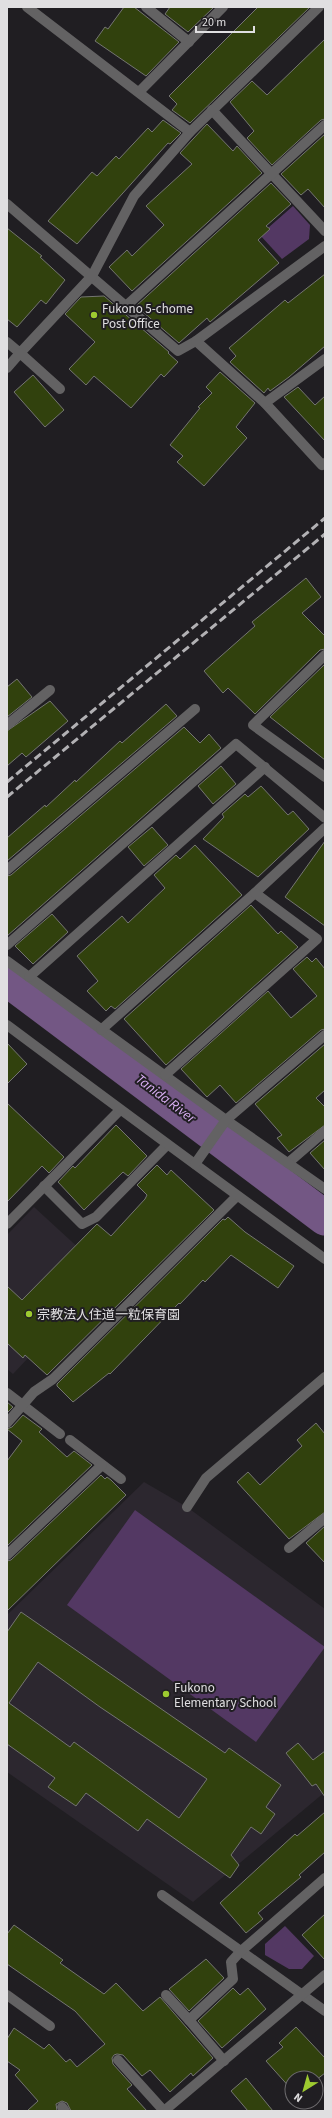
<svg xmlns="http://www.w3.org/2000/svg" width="332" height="2118" viewBox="0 0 332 2118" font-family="'Source Sans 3','Noto Sans JP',sans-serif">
<rect width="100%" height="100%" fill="#201e22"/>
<g fill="#2c272f">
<polygon points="34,1207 107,1274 13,1374 7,1369 7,1235"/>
<polygon points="144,1482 187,1507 325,1609 325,1792 193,1902 7,1772 7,1615"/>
</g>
<g fill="#533863">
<polygon points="293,206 310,225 309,239 282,259 260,235"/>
<polygon points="135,1510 325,1647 256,1742 67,1605"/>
<polygon points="285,1926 314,1956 302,1969 289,1969 265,1955 265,1944"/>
</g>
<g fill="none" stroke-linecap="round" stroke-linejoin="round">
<polyline stroke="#735784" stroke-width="35" points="7,979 325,1218"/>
</g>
<g fill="#31410d" stroke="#747571" fill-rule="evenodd">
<polygon points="124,7 134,7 179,42 146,76 95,41 105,27 108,29"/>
<polygon points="170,7 214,7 188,32 165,14"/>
<polygon points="258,7 310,7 190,123 172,110 177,104 169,96"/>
<polygon points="325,39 325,119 321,120 272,165 247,138 254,131 230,102 252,81 267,95"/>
<polygon points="163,120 181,133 170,144 168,143 77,244 48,221 92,172 97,176 116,156 119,159 148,128 152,132"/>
<polygon points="207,124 233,151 237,146 262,173 132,291 109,267 127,250 132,256 164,225 146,206 192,164 180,153"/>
<polygon points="325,134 325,208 308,189 301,195 281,174"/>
<polygon points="271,183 291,204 266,226 270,229 258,240 279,263 210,322 207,318 179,343 136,306"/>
<polygon points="7,228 42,256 40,257 65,280 46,304 41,300 17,327 7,319"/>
<polygon points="325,274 325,346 289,377 270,391 268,388 264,393 230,362 236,356 229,348 285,300 288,303"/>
<polygon points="104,296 169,352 168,353 178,362 164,377 161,374 131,408 94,376 86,385 69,369 95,342 65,314 81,297"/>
<polygon points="220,372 255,403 236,427 247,438 204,486 177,462 183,456 170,445 200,408 198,407 212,393 206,387"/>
<polygon points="33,375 64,410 45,427 14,392"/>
<polygon points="298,387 315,405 325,396 325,441 284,397"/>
<polygon points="306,578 321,597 302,613 325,636 325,649 320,650 255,714 228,688 223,693 204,671 255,626 252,622"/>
<polygon points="325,664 325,760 270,717"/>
<polygon points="17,679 32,697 7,717 7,687"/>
<polygon points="50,701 68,721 26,757 22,753 7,766 7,731"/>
<polygon points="166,704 177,716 7,861 7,838 45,805 46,807 75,780 76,782 120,741 122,743"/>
<polygon points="184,727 200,743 209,734 221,748 7,936 7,876 11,875"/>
<polygon points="221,766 236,784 213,804 198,786"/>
<polygon points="261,786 288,815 293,811 309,829 258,877 203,839 224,817 222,814 245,794 248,797"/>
<polygon points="152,827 168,845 144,866 128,847"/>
<polygon points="325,841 325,926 285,897"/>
<polygon points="195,845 242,895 115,1009 111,1006 106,1011 87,991 98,981 77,956 122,916 128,923 165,888 154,875 176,855 180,859"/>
<polygon points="251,905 278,934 281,931 298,947 166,1065 124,1019"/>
<polygon points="52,914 68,932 33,964 15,946"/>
<polygon points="307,957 312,962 316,958 325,969 325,1029 321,1030 236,1103 220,1085 207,1097 181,1069 268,991 291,1018 317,996 293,969"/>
<polygon points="7,1043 27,1064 7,1084"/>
<polygon points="325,1044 325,1090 316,1098 325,1107 325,1125 289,1152 277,1138 282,1135 255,1104"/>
<polygon points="7,1103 64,1157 49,1173 42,1166 7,1202"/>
<polygon points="116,1125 147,1156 128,1176 123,1172 84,1210 58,1182 73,1166 75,1168"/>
<polygon points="325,1140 325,1170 310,1153"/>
<polygon points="157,1165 167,1175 171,1170 214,1210 47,1375 25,1355 23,1358 7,1343 7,1286 22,1300 97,1224 111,1236 145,1199 147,1195 137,1185"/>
<polygon points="228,1217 245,1232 294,1266 278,1288 231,1255 205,1282 203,1280 180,1304 179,1303 110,1374 109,1373 73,1402 57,1386 57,1384 223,1219 225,1220"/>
<polygon points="7,1402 13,1407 7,1413"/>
<polygon points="23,1415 42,1429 39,1432 67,1457 74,1451 92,1465 7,1546 7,1461 22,1441 7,1429 12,1427"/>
<polygon points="316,1423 325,1434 325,1512 289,1539 237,1482 248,1472 260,1485 302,1446 297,1440"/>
<polygon points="101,1475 105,1479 107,1477 111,1480 126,1495 7,1611 7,1561 11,1560"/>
<polygon points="325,1526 325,1563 306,1543"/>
<path d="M21,1612L225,1753L229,1748L281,1785L266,1807L275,1814L261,1834L251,1827L231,1855L239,1865L230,1878L147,1819L138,1831L86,1793L76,1806L48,1787L55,1778L7,1744V1632ZM38,1662L100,1707L207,1779L179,1818L74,1742L70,1747L9,1703Z"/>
<polygon points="298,1743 313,1760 325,1751 325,1797 316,1784 312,1786 286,1753"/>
<polygon points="325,1812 325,1852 299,1875 301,1877 258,1913 263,1919 246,1933 220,1903 295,1834 297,1836"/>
<polygon points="325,1914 325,1960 302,1935"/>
<polygon points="14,1925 63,1960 60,1963 104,1994 116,1983 143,2011 160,1997 213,2058 193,2076 191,2073 170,2092 150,2070 142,2076 123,2055 117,2054 114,2055 112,2058 113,2064 132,2085 127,2089 147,2111 71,2111 67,2103 62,2101 56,2104 57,2111 27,2111 38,2101 15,2075 20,2070 7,2061 7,2039 14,2028 44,2049 49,2044 66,2062 70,2059 77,2067 105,2044 75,2011 7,1964 7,1934"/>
<polygon points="206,1959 224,1978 189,2011 169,1989"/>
<polygon points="233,1988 240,1995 248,1988 266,2009 222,2048 198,2021"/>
<polygon points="296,2027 325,2058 325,2073 316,2080 316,2078 292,2078 292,2090 266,2061 283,2047 279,2043"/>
<polygon points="246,2078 273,2111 248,2111 231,2091"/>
</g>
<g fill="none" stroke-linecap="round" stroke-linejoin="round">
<g stroke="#636263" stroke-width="10">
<polyline points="27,7 190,132"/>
<polyline points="146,7 189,42"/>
<polyline points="139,92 223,7"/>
<polyline points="212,110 325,231"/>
<polyline points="7,204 178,351 196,341 325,246"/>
<polyline points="126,306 325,125"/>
<polyline points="196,341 265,403 322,465 325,463"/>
<polyline points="7,342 20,353 92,276 134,196 190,132 319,7"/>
<polyline points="7,368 20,353 60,389"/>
<polyline points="265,403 325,359"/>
<polyline points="325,655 253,725 325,777"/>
<polyline points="7,725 50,690"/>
<polyline points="7,870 195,709"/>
<polyline points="7,945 236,744 325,818"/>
<polyline points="7,961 226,1120"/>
<polyline points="29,977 265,767"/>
<polyline points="101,1030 255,893 325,828"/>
<polyline points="165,1075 317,939 255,893"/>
<polyline points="288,1163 325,1131"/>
<polyline points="44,1186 82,1224 96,1217 167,1145"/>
<polyline points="7,1224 120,1110"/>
<polyline points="7,1393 60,1434"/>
<polyline points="7,1423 34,1392 53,1379 237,1196"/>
<polyline points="70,1440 121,1479"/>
<polyline points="187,1507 206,1478 325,1377"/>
<polyline points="289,1548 325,1518"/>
<polyline points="7,1555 102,1465"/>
<polyline points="162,1895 325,2011"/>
<polyline points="7,1995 50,2026"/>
<polyline points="166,1995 189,2020"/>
<polyline points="118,2060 164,2111"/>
<polyline points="224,2061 189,2020 233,1979 231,1962 240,1952 325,1878"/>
<polyline points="62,2107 65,2111"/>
</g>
<g stroke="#636263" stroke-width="10">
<path d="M7,1025C113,1104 218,1182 325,1259"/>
<polyline points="226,1120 325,1189"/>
<polyline points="195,1164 226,1120 325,1035"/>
<polyline points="164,2111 325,1975"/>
</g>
<g stroke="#b2b1b4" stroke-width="3" stroke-dasharray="8 4" stroke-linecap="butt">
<polyline points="7,782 325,518"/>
<polyline points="7,797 325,534"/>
</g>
</g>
<g fill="#9dca30" stroke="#201e22" stroke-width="1.5">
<circle cx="94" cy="315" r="4"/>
<circle cx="29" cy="1314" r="4"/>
<circle cx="166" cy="1694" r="4"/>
</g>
<g text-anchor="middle" stroke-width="4" stroke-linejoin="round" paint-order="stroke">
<g font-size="13" fill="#e0dfe1" stroke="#201e22" text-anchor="start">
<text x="102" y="313">Fukono 5-chome<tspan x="102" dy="15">Post Office</tspan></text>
<text x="37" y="1319">宗教法人住道一粒保育園</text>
<text x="174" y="1692">Fukono<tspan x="174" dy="15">Elementary School</tspan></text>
</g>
<g font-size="14" font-style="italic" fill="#daaff5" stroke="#201e22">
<text transform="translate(166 1098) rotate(37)" y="5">Tanida River</text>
</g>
</g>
<rect width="332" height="2118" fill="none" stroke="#e0dfe1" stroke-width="16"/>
<g transform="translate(304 2090) rotate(217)"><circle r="19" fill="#201e22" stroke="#6d6b6e"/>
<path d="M0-3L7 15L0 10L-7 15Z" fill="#9dca30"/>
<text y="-6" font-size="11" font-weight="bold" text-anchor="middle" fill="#e0dfe1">N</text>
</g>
<path d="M196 26v6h58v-6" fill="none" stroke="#e0dfe1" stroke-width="2"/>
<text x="202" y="26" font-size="12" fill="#e0dfe1" stroke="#201e22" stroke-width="3" paint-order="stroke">20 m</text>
</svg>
